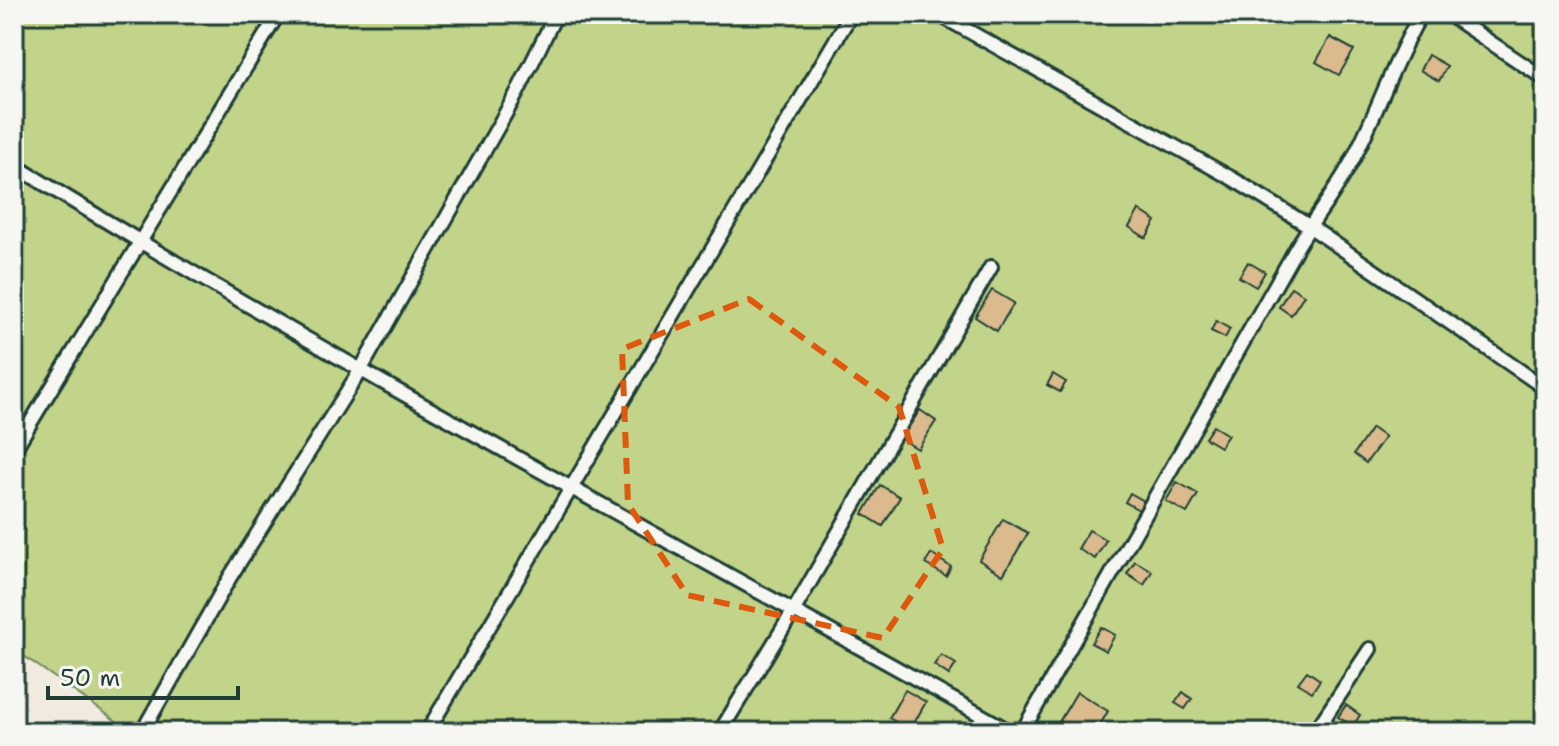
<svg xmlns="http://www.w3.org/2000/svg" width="1559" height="746" viewBox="0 0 1559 746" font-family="'Shantell Sans',sans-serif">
<rect width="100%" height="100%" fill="#f1eade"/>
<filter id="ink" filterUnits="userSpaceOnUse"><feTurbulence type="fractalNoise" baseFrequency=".0125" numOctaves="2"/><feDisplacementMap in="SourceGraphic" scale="16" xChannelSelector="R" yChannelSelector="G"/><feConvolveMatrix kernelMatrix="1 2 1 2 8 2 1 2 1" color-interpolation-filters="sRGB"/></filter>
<g filter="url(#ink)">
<polygon fill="#c1d489" stroke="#70885e" stroke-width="2" points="14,14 1545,14 1545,732 132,732 14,649"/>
<g fill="#dbba8d" stroke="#1f3d34" stroke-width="2">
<polygon points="1330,37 1354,50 1339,75 1316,62"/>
<polygon points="1428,55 1447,66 1439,81 1420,70"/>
<polygon points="1139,210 1156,221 1146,238 1129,227"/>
<polygon points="1248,262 1265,272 1256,287 1239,277"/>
<polygon points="1291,287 1304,295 1291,315 1279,307"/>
<polygon points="992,290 1014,303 997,331 975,317"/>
<polygon points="1216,321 1230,329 1225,338 1211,331"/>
<polygon points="1053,374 1066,382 1060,392 1047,385"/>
<polygon points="920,410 936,421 918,449 901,439"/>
<polygon points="1213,426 1228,435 1220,447 1205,438"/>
<polygon points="1372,428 1385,437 1366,463 1354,454"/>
<polygon points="1177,482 1198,494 1187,513 1166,501"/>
<polygon points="880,485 900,497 883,526 863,514"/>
<polygon points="1130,493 1144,501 1139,510 1125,502"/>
<polygon points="1003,519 1028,533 1003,575 979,560"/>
<polygon points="1089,530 1106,540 1095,559 1078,549"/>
<polygon points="931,554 951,567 946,576 925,564"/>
<polygon points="1135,561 1152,571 1144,585 1127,574"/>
<polygon points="1101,627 1115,635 1106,651 1091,643"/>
<polygon points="941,655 956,664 949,675 934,665"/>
<polygon points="1307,671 1320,680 1312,692 1298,683"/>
<polygon points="905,690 926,702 910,730 889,718"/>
<polygon points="1077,692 1108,711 1096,732 1053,732"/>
<polygon points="1183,692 1192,699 1185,709 1175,703"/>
<polygon points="1346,705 1360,715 1353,726 1338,717"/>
</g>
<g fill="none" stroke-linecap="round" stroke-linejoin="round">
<defs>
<g id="service">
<polyline points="938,14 1233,179 1309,226 1545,388"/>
<polyline points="1448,14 1545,79"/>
<path d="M14,165C339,366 677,544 1011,732"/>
<polyline points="14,450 278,14"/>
<polyline points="142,732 230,577 360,371 517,93 556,14"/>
<polyline points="427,732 851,14"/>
<polyline points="720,732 794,610 991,267"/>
<path d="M1022,732L1297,247C1315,217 1337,190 1353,159C1378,111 1394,60 1421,14"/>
<polyline points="1315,732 1370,649"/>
</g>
</defs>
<use href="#service" stroke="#1f3d34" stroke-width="18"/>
<use href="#service" stroke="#f6f6f2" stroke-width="12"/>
</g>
</g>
<path fill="none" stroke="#de580e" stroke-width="6" stroke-dasharray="16 10" stroke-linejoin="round" d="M749,299L899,407L943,549L883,638L687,595L628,504L622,349Z"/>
<rect width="1559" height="746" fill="none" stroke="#f6f6f2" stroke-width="48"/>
<rect x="24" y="24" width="1511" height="698" fill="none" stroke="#1f3d34" stroke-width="3" filter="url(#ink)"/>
<path d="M48 686v12h190v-12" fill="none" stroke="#1f3d34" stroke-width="4"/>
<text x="60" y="686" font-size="24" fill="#1f3d34" stroke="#f6f6f2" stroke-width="6" paint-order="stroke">50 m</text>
</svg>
